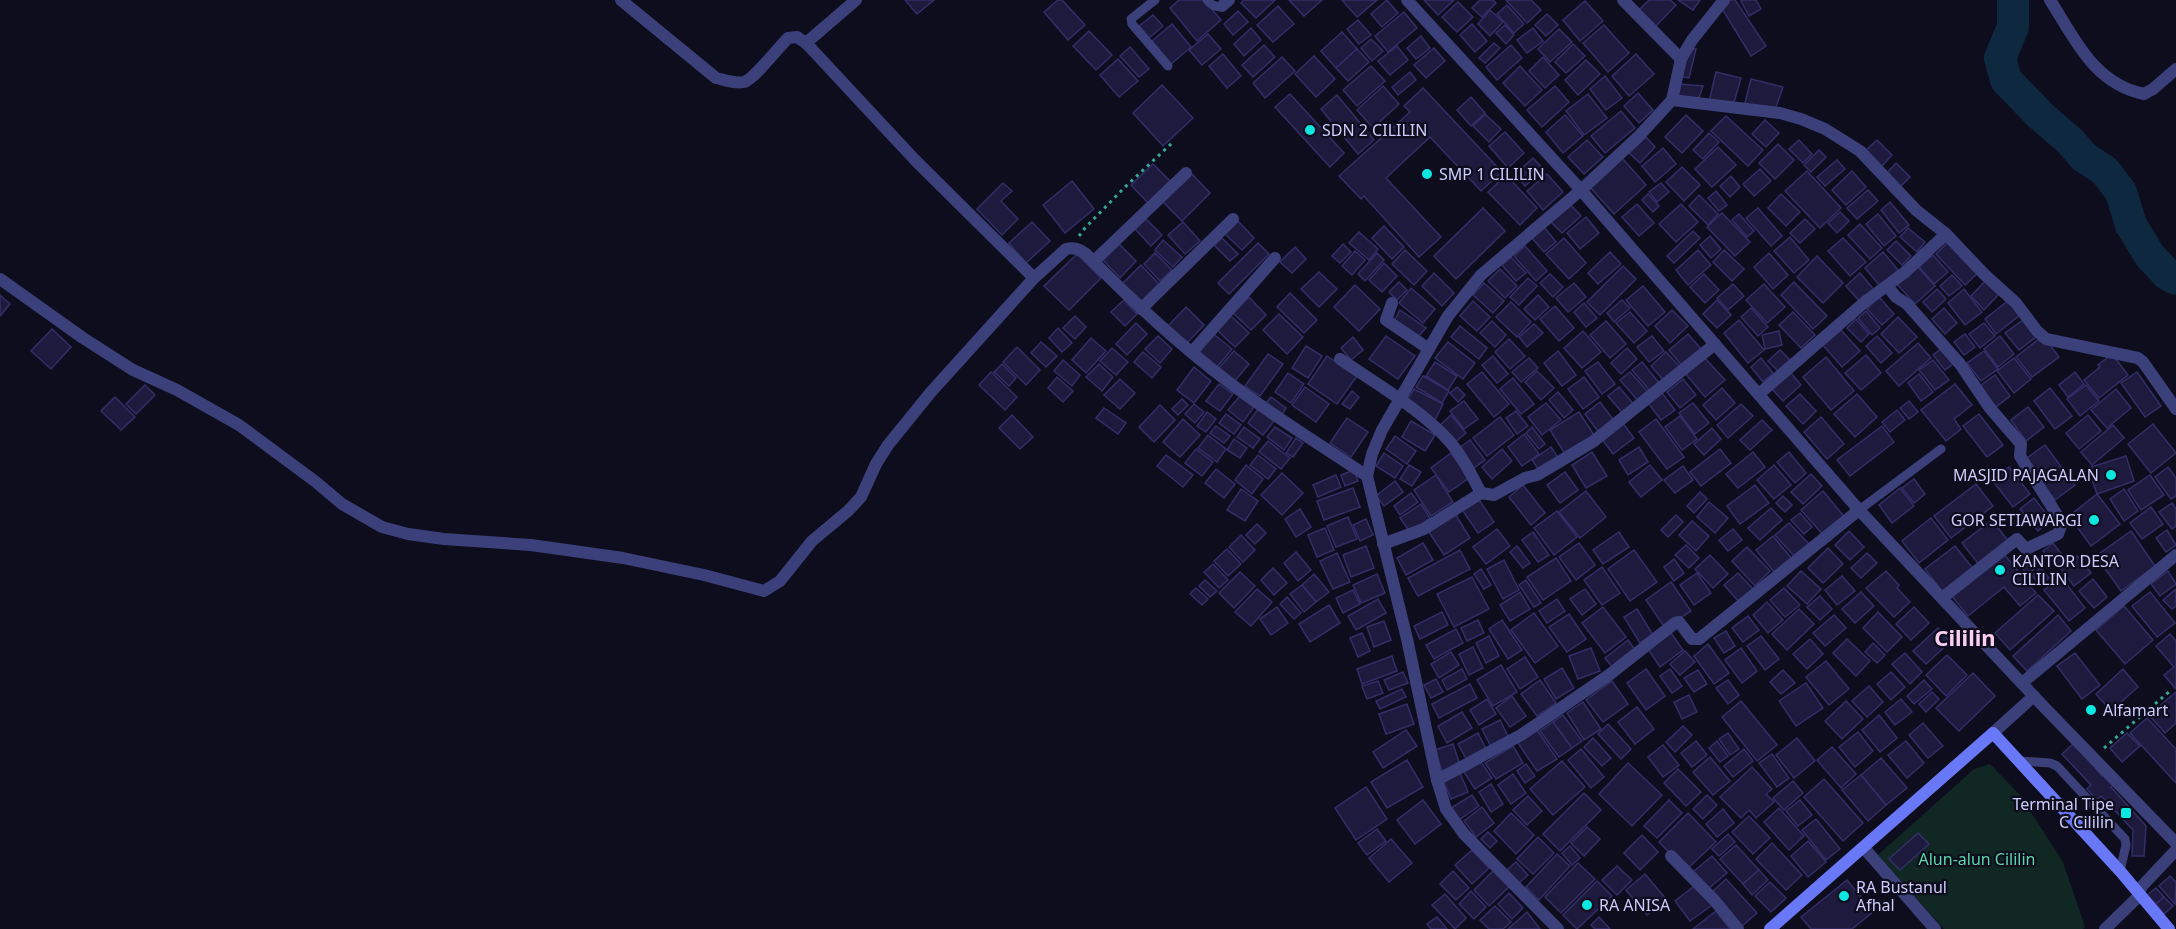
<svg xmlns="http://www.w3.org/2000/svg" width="2176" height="929" viewBox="0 0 2176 929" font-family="'Noto Sans',sans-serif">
<rect width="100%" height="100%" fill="#0e0d1d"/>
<polygon fill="#102723" points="1990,764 2019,794 2063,862 2085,927 2083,929 1944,929 1878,855 1974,769"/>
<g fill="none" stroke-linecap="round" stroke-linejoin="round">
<polyline stroke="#0e2840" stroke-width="32" points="2013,0 2013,27 2000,58 2006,80 2041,116 2070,141 2084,157 2105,171 2121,192 2131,225 2150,256 2168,275 2176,279"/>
</g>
<g fill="#1d1a3d" stroke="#322e68" stroke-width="1.5">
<polygon points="905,0 934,0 917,14"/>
<polygon points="1058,0 1062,0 1085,25 1068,40 1044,12"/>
<polygon points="1179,0 1204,0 1221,20 1197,41 1170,8"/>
<polygon points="1244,0 1275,0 1256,18 1241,3"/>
<polygon points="1289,0 1322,0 1304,16"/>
<polygon points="1342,0 1377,0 1357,17"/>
<polygon points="1387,0 1398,13 1382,27 1371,14"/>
<polygon points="1424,0 1454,0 1438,15"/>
<polygon points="1480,0 1493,0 1496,3 1482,17 1472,8"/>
<polygon points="1506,0 1531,0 1541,10 1527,23"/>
<polygon points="1649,0 1670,0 1676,5 1655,27 1638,11"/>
<polygon points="1678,0 1700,0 1693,10"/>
<polygon points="1726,0 1735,0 1766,46 1751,56 1721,7"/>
<polygon points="1743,0 1756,0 1761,9 1749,16 1741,1"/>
<polygon points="1585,1 1603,21 1580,41 1563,20"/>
<polygon points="1458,2 1473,17 1457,32 1442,17"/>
<polygon points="1507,5 1524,24 1514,33 1497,14"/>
<polygon points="1278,6 1294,24 1273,42 1257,25"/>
<polygon points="1490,10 1503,22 1490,36 1478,24"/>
<polygon points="1238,11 1248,22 1233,35 1224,24"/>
<polygon points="1404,12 1417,28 1388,52 1375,36"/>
<polygon points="1547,14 1558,25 1546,36 1535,25"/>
<polygon points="1153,15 1163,26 1149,38 1139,26"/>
<polygon points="1358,20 1371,35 1359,44 1347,29"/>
<polygon points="1172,24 1191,47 1171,64 1152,41"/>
<polygon points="1472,24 1487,41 1475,52 1460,35"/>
<polygon points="1505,25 1514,35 1506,44 1496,33"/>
<polygon points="1604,25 1629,53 1608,72 1583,43"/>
<polygon points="1251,28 1261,40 1244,56 1234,44"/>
<polygon points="1533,28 1543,41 1527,53 1517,40"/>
<polygon points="1559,29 1572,42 1550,62 1538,49"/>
<polygon points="1089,31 1112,55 1096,70 1073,46"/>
<polygon points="1342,32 1357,49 1336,68 1321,51"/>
<polygon points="1208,34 1221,49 1202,65 1189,50"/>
<polygon points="1421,36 1430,48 1416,59 1407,48"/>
<polygon points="1371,39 1383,51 1372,61 1361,48"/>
<polygon points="1494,43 1500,48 1485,63 1479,58"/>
<polygon points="1573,44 1585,56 1566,73 1555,62"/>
<polygon points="1264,45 1275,57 1253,77 1242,65"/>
<polygon points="1511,45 1522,58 1497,80 1486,67"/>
<polygon points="1397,46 1408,60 1390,75 1378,61"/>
<polygon points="1130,47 1149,69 1139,77 1120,56"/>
<polygon points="1434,48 1445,61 1426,78 1414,65"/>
<polygon points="1357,49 1369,62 1348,81 1336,68"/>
<polygon points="1688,49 1696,49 1689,78 1678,76"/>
<polygon points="1223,54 1241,76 1227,88 1209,66"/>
<polygon points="1636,54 1654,74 1629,96 1612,76"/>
<polygon points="1314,56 1335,79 1316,97 1295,74"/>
<polygon points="1282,57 1295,71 1265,98 1253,83"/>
<polygon points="1543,57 1559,75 1545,88 1529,71"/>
<polygon points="1118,59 1138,81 1119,97 1100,75"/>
<polygon points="1586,60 1600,74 1578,95 1565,80"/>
<polygon points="1371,66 1385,81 1357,106 1343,90"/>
<polygon points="1520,66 1542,90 1525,106 1503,83"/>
<polygon points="1410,72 1416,80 1398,95 1392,87"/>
<polygon points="1716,72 1741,78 1733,106 1709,102"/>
<polygon points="1605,76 1622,98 1606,110 1590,89"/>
<polygon points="1751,79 1783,87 1775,110 1744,107"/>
<polygon points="1679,84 1703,86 1698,101 1676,97"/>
<polygon points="1162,85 1193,118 1163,146 1133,113"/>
<polygon points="1383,86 1399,104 1373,128 1357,110"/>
<polygon points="1555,86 1569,102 1542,127 1527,110"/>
<polygon points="1423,88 1502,172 1481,191 1430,137 1386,178 1441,237 1419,257 1364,196 1361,199 1339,176 1410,112 1404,106"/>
<polygon points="1638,93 1653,110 1639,123 1624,106"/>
<polygon points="1290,94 1344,153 1330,167 1275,107"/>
<polygon points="1588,94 1607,118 1584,135 1566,111"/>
<polygon points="1337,95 1374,140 1358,154 1321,109"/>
<polygon points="1471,97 1485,113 1471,126 1457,110"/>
<polygon points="1621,111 1635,128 1605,153 1591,136"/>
<polygon points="1485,114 1501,129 1489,142 1473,126"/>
<polygon points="1565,115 1583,136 1563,153 1546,132"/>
<polygon points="1686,115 1703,131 1682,153 1665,137"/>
<polygon points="1726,116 1763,150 1748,166 1711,131"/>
<polygon points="1765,120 1779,133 1766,147 1752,134"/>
<polygon points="1505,132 1524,153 1508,168 1489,146"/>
<polygon points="1709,133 1719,142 1703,159 1693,150"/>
<polygon points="1646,137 1655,147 1640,163 1629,153"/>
<polygon points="1587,140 1603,157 1584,174 1568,157"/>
<polygon points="1799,140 1812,154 1803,163 1789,149"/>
<polygon points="1877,140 1892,155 1881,167 1865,151"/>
<polygon points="1778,144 1794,160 1775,179 1759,163"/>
<polygon points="1718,147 1736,165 1712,187 1695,169"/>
<polygon points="1663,148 1676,164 1655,182 1642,166"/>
<polygon points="1819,150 1826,157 1811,172 1804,165"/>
<polygon points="1533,158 1544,170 1525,186 1515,174"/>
<polygon points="1622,158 1646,185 1614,214 1590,187"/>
<polygon points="1837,160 1845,169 1825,186 1817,177"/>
<polygon points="1896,163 1910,177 1899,188 1885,175"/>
<polygon points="1153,164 1172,183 1149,204 1131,185"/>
<polygon points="1682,167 1700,185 1684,201 1666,182"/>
<polygon points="1760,169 1771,181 1754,196 1743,184"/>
<polygon points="1807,171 1841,208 1820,228 1785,191"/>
<polygon points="1852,171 1866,187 1846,205 1832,190"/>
<polygon points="1190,172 1210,193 1182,221 1162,201"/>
<polygon points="1547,174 1563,192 1543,210 1527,191"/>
<polygon points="1506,175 1537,208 1520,225 1488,192"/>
<polygon points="1731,176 1740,187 1730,197 1720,186"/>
<polygon points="1072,181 1094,209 1065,233 1043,205"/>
<polygon points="1003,183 1012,191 1001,201 1018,219 1002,235 977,209"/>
<polygon points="1661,183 1669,192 1657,202 1649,192"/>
<polygon points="1868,190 1878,201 1857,219 1847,208"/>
<polygon points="1716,191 1727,205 1719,211 1708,198"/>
<polygon points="1648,194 1659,206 1653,212 1642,200"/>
<polygon points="1781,194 1800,212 1786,226 1768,208"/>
<polygon points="1699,195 1718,214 1708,225 1689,206"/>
<polygon points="1890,202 1909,225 1899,233 1881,210"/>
<polygon points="1569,203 1581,216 1562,233 1550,221"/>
<polygon points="1637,204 1654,223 1639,236 1622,217"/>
<polygon points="1681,204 1698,222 1676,242 1659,224"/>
<polygon points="1483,208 1505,231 1456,279 1434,256"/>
<polygon points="1758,208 1782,236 1771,246 1746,218"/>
<polygon points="1840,212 1849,221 1837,233 1828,223"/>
<polygon points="1722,213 1750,242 1735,256 1707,227"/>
<polygon points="1739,214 1754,231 1747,237 1732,220"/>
<polygon points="1878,214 1896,236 1884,246 1866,224"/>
<polygon points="1586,217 1599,233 1580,249 1567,233"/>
<polygon points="1146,219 1162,235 1151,246 1135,229"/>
<polygon points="1805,219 1815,229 1800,243 1790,233"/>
<polygon points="1238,221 1254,238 1242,250 1225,234"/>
<polygon points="1032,222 1050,241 1026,263 1009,243"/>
<polygon points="1183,222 1200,241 1185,254 1168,235"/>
<polygon points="1860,224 1882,248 1870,259 1848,235"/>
<polygon points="1384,226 1404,247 1392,259 1372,238"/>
<polygon points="1544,227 1556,242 1544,252 1532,238"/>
<polygon points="1908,228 1925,242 1917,252 1900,237"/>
<polygon points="1693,231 1700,238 1674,263 1667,256"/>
<polygon points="1359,232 1378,249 1369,260 1349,243"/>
<polygon points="1710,236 1721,249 1711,258 1700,245"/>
<polygon points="1790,237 1809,260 1794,273 1774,251"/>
<polygon points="1222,238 1238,254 1230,261 1214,245"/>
<polygon points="1564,238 1586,263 1569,279 1546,254"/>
<polygon points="1843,238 1866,262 1850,276 1828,251"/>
<polygon points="1163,240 1182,257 1173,267 1155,250"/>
<polygon points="1950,240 1979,272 1965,285 1936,254"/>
<polygon points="1896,241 1911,256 1902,265 1887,250"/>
<polygon points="1258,243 1269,254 1229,294 1218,283"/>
<polygon points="1119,244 1136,261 1120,278 1103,260"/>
<polygon points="1343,244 1351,252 1340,263 1332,256"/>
<polygon points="1525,246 1547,271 1536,281 1514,256"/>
<polygon points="1295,247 1306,259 1292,273 1280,262"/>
<polygon points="1405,250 1427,271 1414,285 1392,264"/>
<polygon points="1698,250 1711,265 1688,285 1676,270"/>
<polygon points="1724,250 1744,269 1732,281 1713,262"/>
<polygon points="1355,251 1365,260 1352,275 1342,266"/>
<polygon points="1610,252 1621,264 1598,284 1588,273"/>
<polygon points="1883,252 1898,270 1880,286 1865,268"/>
<polygon points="1155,253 1172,270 1160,281 1144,264"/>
<polygon points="1377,253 1384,260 1365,281 1358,274"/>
<polygon points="1769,253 1788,275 1773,289 1754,267"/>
<polygon points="1077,254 1101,278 1069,310 1044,286"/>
<polygon points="1933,255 1948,272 1934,284 1919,267"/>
<polygon points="1817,256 1843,283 1823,303 1797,277"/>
<polygon points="1511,257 1526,273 1516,281 1502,265"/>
<polygon points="1384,263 1397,276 1382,292 1369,280"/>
<polygon points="1141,265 1159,284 1140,303 1122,284"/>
<polygon points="1623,266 1636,279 1600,315 1587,302"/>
<polygon points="1917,266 1935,286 1915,304 1897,284"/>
<polygon points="1500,269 1517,286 1505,298 1488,281"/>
<polygon points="1319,272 1337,289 1319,307 1301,289"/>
<polygon points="1434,273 1454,293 1442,306 1422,286"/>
<polygon points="1860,273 1875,291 1861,303 1846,286"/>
<polygon points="1550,274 1563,287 1553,297 1540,283"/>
<polygon points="1704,274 1719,290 1705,303 1690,287"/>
<polygon points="1952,275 1962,286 1949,296 1940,286"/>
<polygon points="1528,278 1537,286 1519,305 1510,297"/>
<polygon points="1986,280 2000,293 1984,310 1971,296"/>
<polygon points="1399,282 1407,290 1397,300 1389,292"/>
<polygon points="1794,282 1827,316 1813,329 1781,295"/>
<polygon points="1484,283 1504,301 1493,313 1473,295"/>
<polygon points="1574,283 1586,297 1568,312 1556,298"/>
<polygon points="1733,284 1744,296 1728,310 1717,298"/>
<polygon points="1764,284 1785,307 1767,323 1746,300"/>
<polygon points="1355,285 1380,309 1359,331 1334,307"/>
<polygon points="1643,286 1665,312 1648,326 1626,300"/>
<polygon points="1411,288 1435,309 1423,323 1399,303"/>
<polygon points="1937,289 1946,299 1932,312 1923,302"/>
<polygon points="1964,289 1982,312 1965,325 1948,303"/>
<polygon points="1290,293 1317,320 1304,333 1277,307"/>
<polygon points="0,295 10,304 0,316"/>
<polygon points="1538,295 1549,307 1535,320 1524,309"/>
<polygon points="1249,297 1266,315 1251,330 1233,313"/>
<polygon points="1879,297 1894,314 1882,325 1867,309"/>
<polygon points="1124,300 1137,314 1125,326 1111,312"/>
<polygon points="1622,300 1630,308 1614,322 1607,313"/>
<polygon points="1717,300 1731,315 1717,328 1703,314"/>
<polygon points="2009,300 2020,315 1996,334 1985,319"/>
<polygon points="1473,301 1490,317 1477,331 1460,316"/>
<polygon points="1511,302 1531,322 1517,337 1496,317"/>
<polygon points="1584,303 1597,318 1586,327 1574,312"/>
<polygon points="1555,306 1574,328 1559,341 1540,319"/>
<polygon points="1186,307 1204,325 1186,344 1168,326"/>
<polygon points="1751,308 1768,327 1758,336 1741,317"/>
<polygon points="1944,308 1957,323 1945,334 1932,319"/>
<polygon points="1400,310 1426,328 1416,339 1393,323"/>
<polygon points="1672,310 1688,326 1670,343 1655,326"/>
<polygon points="1866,311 1880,328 1872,335 1858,318"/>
<polygon points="1630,312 1647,331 1634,343 1616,323"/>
<polygon points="1793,312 1815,335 1801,348 1779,325"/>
<polygon points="1279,314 1303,337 1287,354 1263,330"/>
<polygon points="1075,316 1086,327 1075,339 1063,328"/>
<polygon points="1231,316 1249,333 1235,347 1217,330"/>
<polygon points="1898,317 1917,337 1899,353 1881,334"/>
<polygon points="1856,319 1869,334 1861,342 1847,328"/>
<polygon points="1739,320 1764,350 1748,363 1724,333"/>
<polygon points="2023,320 2036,337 2019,350 2005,333"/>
<polygon points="1492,321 1506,335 1495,347 1480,333"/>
<polygon points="1606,321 1626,344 1610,358 1590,335"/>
<polygon points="1136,323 1147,334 1127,355 1116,344"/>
<polygon points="1984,323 1995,336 1980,348 1969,334"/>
<polygon points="1534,324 1543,333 1527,347 1519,337"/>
<polygon points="1460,326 1487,348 1479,359 1451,337"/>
<polygon points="1058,328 1072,343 1062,352 1049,338"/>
<polygon points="52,329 71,347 51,369 31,351"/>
<polygon points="1841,330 1860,351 1842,367 1823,345"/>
<polygon points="1583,331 1601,352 1582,368 1564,348"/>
<polygon points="1779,331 1782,345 1765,349 1762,335"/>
<polygon points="1211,332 1232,349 1217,367 1196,349"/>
<polygon points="1688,334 1702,350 1683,367 1669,350"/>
<polygon points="1965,334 1975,347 1964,355 1954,342"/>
<polygon points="1158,336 1172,349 1160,363 1145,349"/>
<polygon points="1386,336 1415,356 1398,379 1369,359"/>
<polygon points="1652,336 1664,351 1649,362 1637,347"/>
<polygon points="1877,336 1892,353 1881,363 1866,346"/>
<polygon points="2000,336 2014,354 1998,367 1984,349"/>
<polygon points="2043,336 2059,357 2032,377 2016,357"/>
<polygon points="1353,337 1363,350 1351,360 1341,348"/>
<polygon points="1091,338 1106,351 1086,373 1072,360"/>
<polygon points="1509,339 1525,356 1510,369 1495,352"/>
<polygon points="1041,342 1057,356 1046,367 1031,353"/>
<polygon points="1448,342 1475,363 1463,379 1435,358"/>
<polygon points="1918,343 1931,358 1899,386 1886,371"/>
<polygon points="1306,346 1322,356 1308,378 1292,368"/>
<polygon points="1017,347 1040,370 1026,385 1003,362"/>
<polygon points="1112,348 1128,362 1116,375 1100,361"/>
<polygon points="1627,348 1637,359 1621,374 1611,363"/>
<polygon points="1941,349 1953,364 1945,370 1933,355"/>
<polygon points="1780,350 1790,360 1778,371 1768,361"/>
<polygon points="1234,351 1249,364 1234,382 1218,369"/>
<polygon points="1558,351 1576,375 1562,386 1544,363"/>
<polygon points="1984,351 1998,369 1981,381 1967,363"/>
<polygon points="1143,352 1161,367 1152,378 1134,362"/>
<polygon points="1666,352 1681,368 1665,382 1651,366"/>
<polygon points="1268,354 1283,364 1260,396 1245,386"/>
<polygon points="2112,354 2128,375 2099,398 2084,380 2100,367 2098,365"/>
<polygon points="1866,355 1881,373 1861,390 1845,373"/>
<polygon points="1327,356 1357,376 1337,404 1308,384"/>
<polygon points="1493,356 1508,374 1497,383 1482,365"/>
<polygon points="1703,356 1725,380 1705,397 1684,372"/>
<polygon points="1826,357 1854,391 1831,410 1803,377"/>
<polygon points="1529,358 1538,368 1521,382 1512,372"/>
<polygon points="1761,358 1773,373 1763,382 1751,367"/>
<polygon points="2014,358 2031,379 2014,393 1997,371"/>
<polygon points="1063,360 1080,375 1072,386 1054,371"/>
<polygon points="1933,360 1949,380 1935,390 1919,370"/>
<polygon points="1435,362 1457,376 1448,390 1426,376"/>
<polygon points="1598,362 1615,384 1602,394 1585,371"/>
<polygon points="1642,362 1660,384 1651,392 1632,370"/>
<polygon points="1002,364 1016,378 1009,386 994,372"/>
<polygon points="1099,364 1113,377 1102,391 1086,377"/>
<polygon points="1194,367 1211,381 1194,403 1177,390"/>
<polygon points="1537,371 1554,388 1541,400 1525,382"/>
<polygon points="991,372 1017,397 1005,410 979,385"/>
<polygon points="1482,372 1509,404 1494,417 1467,384"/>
<polygon points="1630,372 1649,393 1639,402 1620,380"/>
<polygon points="1790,372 1801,385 1783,401 1772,389"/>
<polygon points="2075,372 2084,384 2068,397 2059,385"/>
<polygon points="2137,372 2161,406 2145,417 2121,383"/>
<polygon points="1288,373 1304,384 1291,403 1275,392"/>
<polygon points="1919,374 1933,392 1921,401 1908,383"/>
<polygon points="1995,375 2010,396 1996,407 1980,386"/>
<polygon points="1423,376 1449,391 1442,403 1416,387"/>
<polygon points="1057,377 1073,391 1063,402 1048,388"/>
<polygon points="1584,377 1599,397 1583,409 1568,389"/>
<polygon points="1513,378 1534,404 1521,414 1500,389"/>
<polygon points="1120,379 1135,393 1120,409 1104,395"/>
<polygon points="1683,379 1696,395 1680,408 1667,392"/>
<polygon points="1219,384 1233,394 1220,411 1206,401"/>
<polygon points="1955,384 1972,405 1954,419 1961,429 1946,441 1921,410"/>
<polygon points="145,385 155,395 136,414 126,404"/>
<polygon points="2086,385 2099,401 2080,416 2067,399"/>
<polygon points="1305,387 1329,404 1316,422 1292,405"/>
<polygon points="1457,387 1465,395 1458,402 1450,393"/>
<polygon points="1619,387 1636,407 1625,416 1608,396"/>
<polygon points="1722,388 1735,403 1716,420 1703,405"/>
<polygon points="2050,388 2072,416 2055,429 2034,401"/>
<polygon points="1414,389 1443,404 1435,420 1405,404"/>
<polygon points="2116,389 2131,408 2107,428 2091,410"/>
<polygon points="1352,391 1359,397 1350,409 1342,404"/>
<polygon points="1558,392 1573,410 1564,418 1549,400"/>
<polygon points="1662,393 1675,410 1661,420 1648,403"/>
<polygon points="1800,394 1816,411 1803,424 1786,406"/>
<polygon points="1857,394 1877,417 1855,437 1834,414"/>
<polygon points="1240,396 1254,407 1243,422 1228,410"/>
<polygon points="115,397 135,417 121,430 101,411"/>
<polygon points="1271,397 1286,408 1281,416 1265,404"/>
<polygon points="1182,399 1188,405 1178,415 1172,409"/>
<polygon points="1464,401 1478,419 1464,429 1450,411"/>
<polygon points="1909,401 1918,412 1909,419 1900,408"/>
<polygon points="1600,402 1615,422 1600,434 1585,414"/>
<polygon points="1546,403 1561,420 1542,435 1528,417"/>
<polygon points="1693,403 1709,423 1695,434 1679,413"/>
<polygon points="1194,404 1204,412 1195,423 1185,414"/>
<polygon points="1741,404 1753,416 1728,438 1717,425"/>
<polygon points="1160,405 1175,420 1154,442 1139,427"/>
<polygon points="2028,407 2044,427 2026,441 2011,420"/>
<polygon points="1104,408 1126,423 1118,434 1096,418"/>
<polygon points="1258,409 1274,421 1263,435 1248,423"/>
<polygon points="1897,410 1905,420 1890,432 1882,422"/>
<polygon points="1516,411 1528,426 1517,434 1506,418"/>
<polygon points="1207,412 1216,419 1206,432 1197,426"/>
<polygon points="1579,412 1596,438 1567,457 1550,430"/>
<polygon points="1226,414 1241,425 1234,434 1219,423"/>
<polygon points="1979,414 2003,445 1987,457 1963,426"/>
<polygon points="1012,415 1033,437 1020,449 999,428"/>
<polygon points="1451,415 1466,433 1453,444 1438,427"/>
<polygon points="2088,415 2101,431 2079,449 2066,433"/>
<polygon points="1680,416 1697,439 1682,450 1665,427"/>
<polygon points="1500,417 1514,435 1487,456 1473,438"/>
<polygon points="1821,417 1844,444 1827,459 1804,432"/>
<polygon points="1347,418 1368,432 1351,457 1330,443"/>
<polygon points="1183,419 1200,435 1180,457 1163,442"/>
<polygon points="1656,419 1684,457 1667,469 1639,432"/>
<polygon points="1762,420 1772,430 1750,450 1740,440"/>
<polygon points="1411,421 1435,435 1425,451 1402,437"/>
<polygon points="1622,422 1634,438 1613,454 1601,438"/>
<polygon points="2153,424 2176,453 2151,473 2128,444"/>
<polygon points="2113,425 2124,438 2092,465 2081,452"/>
<polygon points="1216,426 1230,436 1224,443 1210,433"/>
<polygon points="1882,426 1894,442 1850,476 1837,460"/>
<polygon points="1244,427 1260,439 1253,448 1237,437"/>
<polygon points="1275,427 1292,438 1284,450 1267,437"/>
<polygon points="1532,427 1545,444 1539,449 1526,433"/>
<polygon points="1712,428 1721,439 1704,455 1694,444"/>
<polygon points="1524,434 1539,454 1522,466 1508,447"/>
<polygon points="1208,435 1226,449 1217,462 1198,448"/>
<polygon points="1395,436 1416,451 1407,464 1386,449"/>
<polygon points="1296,438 1303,443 1293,457 1286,453"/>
<polygon points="1234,439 1247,448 1240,458 1227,450"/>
<polygon points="1470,440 1485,460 1474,468 1458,449"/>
<polygon points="1268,441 1290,458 1281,469 1259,452"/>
<polygon points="2045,445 2075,485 2055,500 2024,460"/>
<polygon points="1551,447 1559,459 1540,472 1532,460"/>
<polygon points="1639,447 1648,462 1628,475 1619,460"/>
<polygon points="1196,449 1213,462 1202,476 1185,463"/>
<polygon points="1502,449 1512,461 1492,479 1482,467"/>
<polygon points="1720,449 1731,463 1701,486 1690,472"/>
<polygon points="1592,452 1607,476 1586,488 1572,465"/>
<polygon points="1753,452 1765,467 1738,488 1726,474"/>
<polygon points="1789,452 1806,473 1795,483 1777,462"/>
<polygon points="1384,453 1403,466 1395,478 1376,466"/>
<polygon points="1451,453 1469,478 1449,492 1431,468"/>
<polygon points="1166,455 1193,475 1183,487 1157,466"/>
<polygon points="1258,455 1276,469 1268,479 1250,465"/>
<polygon points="2126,456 2134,481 2097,494 2088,468"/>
<polygon points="1246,465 1263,479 1252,494 1235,480"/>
<polygon points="1409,465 1421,472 1412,486 1400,479"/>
<polygon points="1650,465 1662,480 1641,497 1629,482"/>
<polygon points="1774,465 1791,485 1774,499 1757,480"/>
<polygon points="1683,466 1693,480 1675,493 1664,480"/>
<polygon points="2009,467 2030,494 2013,507 1992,480"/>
<polygon points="2168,467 2176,478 2176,496 2171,499 2155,477"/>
<polygon points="1216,469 1235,484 1224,498 1205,483"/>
<polygon points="1354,470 1358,481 1345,486 1341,475"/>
<polygon points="1565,472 1578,490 1560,503 1547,485"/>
<polygon points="1282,473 1303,493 1282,515 1261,495"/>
<polygon points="1811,474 1822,486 1803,504 1791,492"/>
<polygon points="1336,475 1341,487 1318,497 1313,485"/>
<polygon points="1436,475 1453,502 1431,516 1414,490"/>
<polygon points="2150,475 2164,495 2141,510 2128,490"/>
<polygon points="1914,479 1925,494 1914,503 1902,488"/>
<polygon points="1395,481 1403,492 1384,506 1376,496"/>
<polygon points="1976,484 1993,506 1951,538 1934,516"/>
<polygon points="1523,485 1545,513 1531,525 1509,497"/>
<polygon points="1755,485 1769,503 1740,524 1727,506"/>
<polygon points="1353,488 1360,507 1324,520 1317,501"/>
<polygon points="1900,488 1914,506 1892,523 1879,505"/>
<polygon points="1241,489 1258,501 1245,521 1227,510"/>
<polygon points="2124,489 2138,511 2124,521 2110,499"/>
<polygon points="1586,491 1606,517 1580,538 1559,512"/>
<polygon points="1823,491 1846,519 1825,537 1801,510"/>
<polygon points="1700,492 1707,499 1694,513 1687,506"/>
<polygon points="1411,493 1418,502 1400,515 1394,506"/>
<polygon points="2097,494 2120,524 2091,546 2069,516"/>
<polygon points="1783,496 1792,505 1785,512 1776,503"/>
<polygon points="1477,497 1494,522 1478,533 1461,508"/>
<polygon points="2034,498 2051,520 2038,531 2020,509"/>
<polygon points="1709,502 1728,518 1715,533 1697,517"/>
<polygon points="2172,503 2176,509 2176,526 2172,529 2159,512"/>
<polygon points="1421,504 1430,518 1410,532 1400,518"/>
<polygon points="2151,507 2163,524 2142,539 2130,523"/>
<polygon points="1771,508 1782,520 1760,540 1748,528"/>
<polygon points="1300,509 1311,527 1296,537 1285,519"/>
<polygon points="1557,511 1577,537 1554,555 1534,528"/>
<polygon points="1454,512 1470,538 1444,555 1427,529"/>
<polygon points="1800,513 1812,527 1804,534 1791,520"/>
<polygon points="1676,515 1683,522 1668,537 1661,530"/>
<polygon points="1348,517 1357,539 1336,547 1327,526"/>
<polygon points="1931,518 1948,540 1919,563 1902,541"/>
<polygon points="1366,519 1373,535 1360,541 1353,525"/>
<polygon points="1992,520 2009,542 1980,566 1962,543"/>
<polygon points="1692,521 1709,536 1696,551 1679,535"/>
<polygon points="1789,523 1811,546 1797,559 1775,535"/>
<polygon points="1257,524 1266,533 1255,544 1246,535"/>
<polygon points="1325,528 1334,550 1317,557 1308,535"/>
<polygon points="1497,529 1510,546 1486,564 1473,547"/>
<polygon points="1733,529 1742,540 1728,551 1719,540"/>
<polygon points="2167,530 2176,545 2166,552 2156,538"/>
<polygon points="1849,531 1864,547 1850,560 1835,545"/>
<polygon points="2131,531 2155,566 2121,591 2096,556"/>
<polygon points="1533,532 1549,555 1538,562 1522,540"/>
<polygon points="1619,532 1629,547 1603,564 1593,550"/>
<polygon points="1241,535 1255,550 1243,562 1229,547"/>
<polygon points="1773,536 1792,559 1775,573 1756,550"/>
<polygon points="1423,543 1433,560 1406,575 1397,558"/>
<polygon points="1579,543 1595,565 1576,580 1559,557"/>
<polygon points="2053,543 2066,560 2056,567 2043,551"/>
<polygon points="1686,545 1699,558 1689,568 1675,555"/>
<polygon points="1366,546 1374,568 1351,577 1343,555"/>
<polygon points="1517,546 1530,563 1523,568 1510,552"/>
<polygon points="1955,546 1975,571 1944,594 1925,569"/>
<polygon points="1747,547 1770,571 1755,586 1732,561"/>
<polygon points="1828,548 1843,564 1823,583 1808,568"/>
<polygon points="1227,549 1241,564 1228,576 1214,561"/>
<polygon points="1460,550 1470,569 1418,596 1408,578"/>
<polygon points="1634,550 1657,582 1630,601 1608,569"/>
<polygon points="1296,552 1311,570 1298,581 1284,563"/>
<polygon points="1337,553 1350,582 1333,589 1320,561"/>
<polygon points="1867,553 1877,563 1861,578 1851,568"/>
<polygon points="2003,553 2036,593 2020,606 2004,587 1968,616 1951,595"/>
<polygon points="2024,553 2036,567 2028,575 2016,561"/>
<polygon points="1710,555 1728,574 1713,588 1695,569"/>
<polygon points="2077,556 2091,573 2074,586 2061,569"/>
<polygon points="1556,558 1571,581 1543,600 1527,577"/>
<polygon points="1674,559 1684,573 1674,581 1664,567"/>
<polygon points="1504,560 1519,590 1503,599 1487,569"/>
<polygon points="1213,564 1228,580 1219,588 1204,572"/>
<polygon points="1602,567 1620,593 1602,605 1584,580"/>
<polygon points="1273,568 1287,583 1274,595 1261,580"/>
<polygon points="2040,568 2049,578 2041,585 2032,576"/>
<polygon points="1481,569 1491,585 1484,589 1474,574"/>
<polygon points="1801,571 1821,589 1807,604 1787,586"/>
<polygon points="1886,571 1899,585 1897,588 1910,602 1894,617 1866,588"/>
<polygon points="2168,571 2176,584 2160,596 2151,584"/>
<polygon points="1240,572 1255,586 1234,608 1219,593"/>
<polygon points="1697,573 1711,593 1694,605 1680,585"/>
<polygon points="1738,573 1754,590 1739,602 1724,585"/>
<polygon points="1314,574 1329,592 1316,602 1302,585"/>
<polygon points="1377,574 1385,593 1361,603 1353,585"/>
<polygon points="1842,576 1855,591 1837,605 1825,590"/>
<polygon points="1472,577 1489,609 1454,627 1437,594"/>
<polygon points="2061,577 2085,608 2069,621 2044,590"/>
<polygon points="2093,579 2107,597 2094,608 2079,591"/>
<polygon points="1205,580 1217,591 1210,597 1199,586"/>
<polygon points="1526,580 1541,603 1534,607 1519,585"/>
<polygon points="1671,582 1691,611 1665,628 1646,600"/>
<polygon points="1302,585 1316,602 1304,612 1290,594"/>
<polygon points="1196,588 1208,599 1202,605 1190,594"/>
<polygon points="1784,588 1800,605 1785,617 1770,600"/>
<polygon points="1257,589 1272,602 1251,626 1235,612"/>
<polygon points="1585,589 1596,604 1582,615 1570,599"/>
<polygon points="2176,589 2176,606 2172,609 2163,600"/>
<polygon points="1353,590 1360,604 1343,613 1336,598"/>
<polygon points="1520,592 1530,609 1510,621 1500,605"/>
<polygon points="1861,592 1874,606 1855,623 1842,609"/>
<polygon points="2150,592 2175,623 2157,637 2132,606"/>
<polygon points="2038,595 2054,611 2010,650 1995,633"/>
<polygon points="1820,596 1832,609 1820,620 1807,607"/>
<polygon points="1287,597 1301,613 1294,619 1280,604"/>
<polygon points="1378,599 1386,613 1356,630 1348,616"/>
<polygon points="1557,599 1565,611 1547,623 1539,611"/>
<polygon points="1767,602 1783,620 1768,633 1753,615"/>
<polygon points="1329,605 1340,623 1310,642 1299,624"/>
<polygon points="2124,606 2153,640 2125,664 2096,630"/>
<polygon points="1277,607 1288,623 1271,635 1260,619"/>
<polygon points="1603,607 1626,637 1605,653 1582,623"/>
<polygon points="1914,607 1929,623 1911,640 1896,624"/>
<polygon points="1637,609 1653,635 1640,643 1624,617"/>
<polygon points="1799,609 1814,624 1787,650 1772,634"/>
<polygon points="1442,612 1448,625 1420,639 1414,626"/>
<polygon points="1878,612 1902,637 1887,652 1863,628"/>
<polygon points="1534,613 1558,646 1535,663 1511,630"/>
<polygon points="1569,614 1586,639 1567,652 1549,627"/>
<polygon points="1834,615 1846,628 1825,646 1813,633"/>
<polygon points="2058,615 2071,631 2027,671 2013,656"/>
<polygon points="1748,616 1759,630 1743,642 1732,628"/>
<polygon points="1478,620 1484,633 1467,641 1461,628"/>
<polygon points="1502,620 1522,650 1508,659 1489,629"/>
<polygon points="1384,621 1391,640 1374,647 1367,627"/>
<polygon points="1938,628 1950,642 1926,664 1913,651"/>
<polygon points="1456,629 1463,643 1434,659 1426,645"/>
<polygon points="1726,631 1735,646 1724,653 1714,638"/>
<polygon points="1362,633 1370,651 1358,657 1350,638"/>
<polygon points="1671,633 1683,650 1660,667 1648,649"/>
<polygon points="2170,634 2176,641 2176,689 2164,675 2174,667 2156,646"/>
<polygon points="1489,636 1499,656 1486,663 1476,643"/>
<polygon points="1761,636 1779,659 1765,670 1747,646"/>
<polygon points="1810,639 1823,654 1807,669 1793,654"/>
<polygon points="1847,639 1870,661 1856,676 1833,653"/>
<polygon points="1628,640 1636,651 1613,668 1605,658"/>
<polygon points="1873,643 1885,655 1877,663 1865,652"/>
<polygon points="1708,644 1729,673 1714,684 1694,656"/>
<polygon points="1473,647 1483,668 1469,675 1459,654"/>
<polygon points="1591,648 1600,671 1578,679 1569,656"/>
<polygon points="1741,648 1757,671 1742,683 1725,660"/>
<polygon points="1685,651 1695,662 1680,675 1670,664"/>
<polygon points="1451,652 1459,665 1439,678 1431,664"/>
<polygon points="1905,653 1922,672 1910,684 1892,664"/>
<polygon points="2075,653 2100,685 2082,699 2057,666"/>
<polygon points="1947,655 1967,675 1946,696 1926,675"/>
<polygon points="1392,656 1397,671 1362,684 1357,669"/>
<polygon points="1525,657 1538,677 1520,689 1507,669"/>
<polygon points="1826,661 1849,689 1829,705 1806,677"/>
<polygon points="1501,665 1517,692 1493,706 1477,680"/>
<polygon points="1562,668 1574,688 1556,699 1544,679"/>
<polygon points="1462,669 1467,679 1447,690 1442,680"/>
<polygon points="1646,669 1665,696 1646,710 1627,683"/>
<polygon points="1670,669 1682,686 1672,693 1660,676"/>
<polygon points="2123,669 2138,687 2111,711 2096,694"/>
<polygon points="1698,670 1707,684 1694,692 1684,678"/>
<polygon points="1783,670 1795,683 1781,694 1770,682"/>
<polygon points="1403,672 1408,683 1389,690 1384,680"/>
<polygon points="1891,672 1905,687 1891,700 1877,684"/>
<polygon points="1973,673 1995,696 1959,731 1936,708"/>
<polygon points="1436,679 1443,692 1431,698 1424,685"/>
<polygon points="1540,680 1556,703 1537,716 1521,694"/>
<polygon points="1728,680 1739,695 1728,704 1716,688"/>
<polygon points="1924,680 1932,689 1914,704 1907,696"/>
<polygon points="1378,681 1383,693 1367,699 1362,686"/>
<polygon points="1612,681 1628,704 1603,722 1586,700"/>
<polygon points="1806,683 1823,708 1796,726 1779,701"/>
<polygon points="1470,684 1477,698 1439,718 1432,704"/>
<polygon points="1869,686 1883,702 1867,717 1852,701"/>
<polygon points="1402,689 1406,697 1380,709 1376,701"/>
<polygon points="1932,692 1939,699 1926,712 1919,704"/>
<polygon points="2176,692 2176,723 2165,733 2149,715"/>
<polygon points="1689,695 1697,712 1682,719 1674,702"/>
<polygon points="1512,696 1526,716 1510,727 1496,708"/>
<polygon points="1487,699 1496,714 1479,725 1470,710"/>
<polygon points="1901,699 1912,712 1895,725 1885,712"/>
<polygon points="1741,701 1777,745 1757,761 1722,717"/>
<polygon points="1846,701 1863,719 1842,739 1825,721"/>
<polygon points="1583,702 1601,729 1584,740 1567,713"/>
<polygon points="1407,704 1414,724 1386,734 1379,714"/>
<polygon points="1637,707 1654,729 1635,744 1618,722"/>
<polygon points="1462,712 1472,728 1447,743 1438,726"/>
<polygon points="1563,715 1582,741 1572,748 1553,722"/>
<polygon points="1879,715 1897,738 1880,752 1862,730"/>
<polygon points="2147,718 2176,749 2176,783 2130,733"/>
<polygon points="1500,720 1509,738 1491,747 1482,729"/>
<polygon points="1553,722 1572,748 1559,757 1540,731"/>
<polygon points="1923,723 1943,746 1928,758 1909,735"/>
<polygon points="1608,724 1631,749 1621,759 1598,734"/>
<polygon points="1683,726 1692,735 1675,752 1666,742"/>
<polygon points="1406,730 1417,746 1383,768 1373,752"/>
<polygon points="1537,730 1557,759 1537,771 1518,743"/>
<polygon points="1858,732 1873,751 1855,767 1839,747"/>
<polygon points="1478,733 1487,751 1468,762 1458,744"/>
<polygon points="1728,733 1739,749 1730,755 1719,739"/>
<polygon points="2127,733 2140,746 2122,762 2110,748"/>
<polygon points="1593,738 1611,758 1602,766 1584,747"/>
<polygon points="1797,738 1815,761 1794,778 1776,755"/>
<polygon points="1696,741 1707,755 1692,767 1681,753"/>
<polygon points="1717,741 1728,756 1720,762 1709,748"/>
<polygon points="1906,741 1924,763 1907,778 1888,755"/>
<polygon points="2074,743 2102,776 2105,773 2115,784 2111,787 2146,826 2144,856 2132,856 2133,830 2101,796 2097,800 2087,789 2091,785 2062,754"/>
<polygon points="1453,744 1460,765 1442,771 1435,750"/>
<polygon points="1663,745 1679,765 1663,777 1648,757"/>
<polygon points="1513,746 1523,763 1496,779 1485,763"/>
<polygon points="1832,747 1856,774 1841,788 1817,760"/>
<polygon points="1581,749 1604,777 1591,788 1568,760"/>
<polygon points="1744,749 1753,761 1733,777 1724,766"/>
<polygon points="1772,754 1789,778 1777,787 1759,763"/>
<polygon points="1710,757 1730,781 1713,795 1693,772"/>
<polygon points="1881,758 1907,788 1886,805 1861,775"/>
<polygon points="1407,760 1423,787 1387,808 1371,782"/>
<polygon points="1562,761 1585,787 1553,815 1530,789"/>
<polygon points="1481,762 1492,778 1475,789 1464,772"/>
<polygon points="1628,763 1662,795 1632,826 1599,794"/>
<polygon points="1526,764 1535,776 1525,783 1517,771"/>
<polygon points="1752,767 1772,789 1766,794 1774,802 1756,818 1749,810 1741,818 1720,797"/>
<polygon points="1678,769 1701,792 1686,806 1664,783"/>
<polygon points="1460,773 1468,792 1451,799 1443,780"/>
<polygon points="1513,774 1526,793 1511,804 1498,785"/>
<polygon points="1861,775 1886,805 1868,821 1842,790"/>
<polygon points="1824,779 1863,823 1843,841 1804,797"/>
<polygon points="1793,781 1803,793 1784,810 1773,798"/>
<polygon points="1491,784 1503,804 1491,812 1479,792"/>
<polygon points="1366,787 1387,819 1356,840 1335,808"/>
<polygon points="1584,793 1601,810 1560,851 1543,834"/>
<polygon points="1472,795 1479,806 1459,820 1451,808"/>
<polygon points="1707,795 1717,805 1703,819 1693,809"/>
<polygon points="1528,796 1542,811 1527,825 1513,810"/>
<polygon points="1423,800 1441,824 1415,844 1397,820"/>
<polygon points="1669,800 1682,813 1657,838 1644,826"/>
<polygon points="1800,800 1812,815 1798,826 1786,811"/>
<polygon points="1482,807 1494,823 1476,837 1464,821"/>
<polygon points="1779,808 1804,836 1789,850 1764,822"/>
<polygon points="1723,809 1734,823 1717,837 1706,824"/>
<polygon points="1511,813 1534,835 1516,854 1494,831"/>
<polygon points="1688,813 1716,842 1686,870 1659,842"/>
<polygon points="1749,816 1770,838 1753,854 1732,832"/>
<polygon points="1816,819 1840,849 1826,860 1802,830"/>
<polygon points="1587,827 1600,839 1584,856 1571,843"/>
<polygon points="1377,829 1386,841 1367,855 1358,843"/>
<polygon points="1488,832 1497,841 1490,848 1481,839"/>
<polygon points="1918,833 1929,844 1900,870 1889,859"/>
<polygon points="1728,834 1735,842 1719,856 1712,849"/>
<polygon points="1642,835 1658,852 1640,870 1624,853"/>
<polygon points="1538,837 1554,853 1533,874 1517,859"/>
<polygon points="1391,839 1412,863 1389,882 1369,858"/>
<polygon points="1808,841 1826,862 1808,877 1791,856"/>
<polygon points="1772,843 1802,875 1786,890 1756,859"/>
<polygon points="1736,845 1759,870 1743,884 1720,859"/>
<polygon points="1570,846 1580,858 1572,865 1562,853"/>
<polygon points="1472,850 1489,868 1472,884 1455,865"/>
<polygon points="1557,854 1570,866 1539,900 1526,887"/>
<polygon points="1712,856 1727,873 1708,889 1693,872"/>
<polygon points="1516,862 1528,875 1519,883 1507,870"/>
<polygon points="1578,863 1595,879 1561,913 1545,897"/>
<polygon points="1617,866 1632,880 1617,895 1602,880"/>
<polygon points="1494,870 1510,886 1489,906 1474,890"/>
<polygon points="1759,870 1768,880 1752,895 1743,884"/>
<polygon points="1453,871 1469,888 1456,900 1440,884"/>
<polygon points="1645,874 1666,899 1647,915 1626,890"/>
<polygon points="2170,876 2176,882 2175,904 2159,886"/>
<polygon points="1726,879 1757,913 1741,927 1711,893"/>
<polygon points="1847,880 1873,912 1852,929 1811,929 1801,917"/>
<polygon points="1597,881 1612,896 1577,929 1563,915"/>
<polygon points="1770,882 1786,898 1771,912 1755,896"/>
<polygon points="1697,884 1712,905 1690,921 1675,901"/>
<polygon points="2156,888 2164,897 2156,904 2147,895"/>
<polygon points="1471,891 1486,907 1474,919 1459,904"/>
<polygon points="1509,893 1523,908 1512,919 1498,904"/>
<polygon points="1445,894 1466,918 1455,929 1432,905"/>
<polygon points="2164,897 2173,906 2164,914 2156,904"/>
<polygon points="1495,906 1511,922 1503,929 1489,929 1480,920"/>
<polygon points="1716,911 1730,929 1693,929"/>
<polygon points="1527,912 1540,929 1508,929"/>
<polygon points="1437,917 1447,929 1431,929 1427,924"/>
<polygon points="1599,917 1610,929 1595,929 1591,925"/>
</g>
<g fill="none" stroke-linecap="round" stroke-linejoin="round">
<g stroke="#34a993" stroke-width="3" stroke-dasharray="3 4.5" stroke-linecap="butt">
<polyline points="1079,236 1085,228 1124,188 1172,143"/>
<polyline points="2104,748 2170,691"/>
</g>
<g stroke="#3b407a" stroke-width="9">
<polyline points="1155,0 1131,19 1132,24 1168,66"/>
<path d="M1207,0C1211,5 1216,8 1222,6"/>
<polyline points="1859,510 1941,449"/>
<polyline points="2019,761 2050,763 2057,766 2125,839 2126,845 2120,871"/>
</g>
<g stroke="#3b407a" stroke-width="12">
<path d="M621,0L716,78C725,80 735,84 744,82C753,80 779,47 788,38L797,37L806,43L915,160L1034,278"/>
<polyline points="1407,0 1581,190 1859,510 2044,707 2176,843"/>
<polyline points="1623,0 1681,59"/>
<path d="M2050,0C2075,39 2094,84 2144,94L2153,89L2176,69"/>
<polyline points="1222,6 1229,0"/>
<polyline points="806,43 856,0"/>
<polyline points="1672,100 1780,113 1801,119 1825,129 1860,151 1916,210 1946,234 1985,275 2016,303 2037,331 2046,339 2138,358 2143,362 2176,409"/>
<polyline points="1093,262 1186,173"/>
<path d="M0,279L83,338L133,370L177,390L239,425L316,482L342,504L382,527L408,534L444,539L531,545L623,558L704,575L764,591L780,581L812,541L848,511L861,497L876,464L888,445L931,392L1034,278L1066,249C1074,247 1079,249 1086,254C1130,299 1176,342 1226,380C1271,415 1320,444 1367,476"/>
<polyline points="1888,287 1896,297 1907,304 1960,364 1989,407 2021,444 2020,456 2062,523 2058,534 2026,549 2017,539 1942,598"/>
<polyline points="1392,303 1386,320 1429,349"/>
<polyline points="1141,309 1233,219"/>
<polyline points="1192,352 1275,258"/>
<path d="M1340,359C1374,382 1423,411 1450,442C1463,457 1472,476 1481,493"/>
<polyline points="1759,394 1866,301 1904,273 1946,234"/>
<polyline points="1383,544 1424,529 1481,493 1494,495 1525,478 1537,475 1594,441 1715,344"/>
<polyline points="2022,683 2176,555"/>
<polyline points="1993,733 2034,696"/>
<polyline points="1437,780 1521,735 1609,675 1675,623 1679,622 1692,639 1699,639 1859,510"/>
<polyline points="1864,848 1935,929"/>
<polyline points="1671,856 1715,901 1738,929"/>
<polyline points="1558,929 1464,834 1446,809 1437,780 1407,639 1367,476 1372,454 1382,430 1448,316 1481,275 1581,190 1638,137 1672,100 1681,59 1692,40 1724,0"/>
<polyline points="2105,929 2140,895 2139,891 2143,885 2176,850"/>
</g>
<polyline stroke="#6978f6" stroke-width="12" points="1770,929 1993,733 2120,871 2169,929"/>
</g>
<g fill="#0de7e1" stroke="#0e0d1d" stroke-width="2">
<circle cx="1310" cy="130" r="6"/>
<circle cx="1427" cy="174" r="6"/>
<circle cx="2111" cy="475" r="6"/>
<circle cx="2094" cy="520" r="6"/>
<circle cx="2000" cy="570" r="6"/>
<circle cx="2091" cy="710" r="6"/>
<rect x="2120" y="807" width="12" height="12" rx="3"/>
<circle cx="1844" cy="896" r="6"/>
<circle cx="1587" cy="905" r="6"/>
</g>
<g text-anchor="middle" stroke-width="4.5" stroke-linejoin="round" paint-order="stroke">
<g font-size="16" fill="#cccdfc" stroke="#0e0d1d" text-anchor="start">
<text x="1322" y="136">SDN 2 CILILIN</text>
<text x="1439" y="180">SMP 1 CILILIN</text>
<text x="2099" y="481" text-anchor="end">MASJID PAJAGALAN</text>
<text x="2082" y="526" text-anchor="end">GOR SETIAWARGI</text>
<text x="2012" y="567">KANTOR DESA<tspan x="2012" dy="18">CILILIN</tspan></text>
<text x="2103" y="716">Alfamart</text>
<text x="2114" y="810" text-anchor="end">Terminal Tipe<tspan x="2114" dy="18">C Cililin</tspan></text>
<text x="1856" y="893">RA Bustanul<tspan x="1856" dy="18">Afhal</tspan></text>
<text x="1599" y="911">RA ANISA</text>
</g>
<g font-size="16" fill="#5dd7a9" stroke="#0e0d1d">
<text x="1977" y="865">Alun-alun Cililin</text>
</g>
<g font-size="22" font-weight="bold" fill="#fccef1" stroke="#0e0d1d">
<text x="1965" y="646">Cililin</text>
</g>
</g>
</svg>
